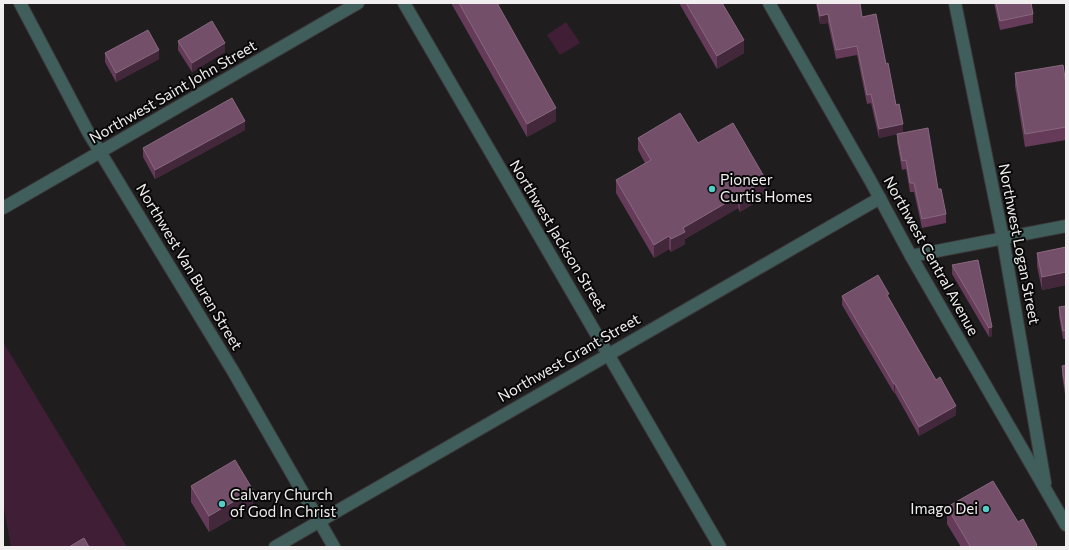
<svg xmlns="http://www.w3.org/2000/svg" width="1069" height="550" viewBox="0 0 1069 550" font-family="Commissioner,sans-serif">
<rect width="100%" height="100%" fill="#201d1f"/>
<g fill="#401f36">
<polygon points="566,22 580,43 560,55 547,35"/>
<polygon points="3,342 127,547 11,547 3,503"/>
</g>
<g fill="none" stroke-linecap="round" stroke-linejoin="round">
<defs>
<g id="minor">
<polyline points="20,3 88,132 233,371 334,547"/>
<polyline points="404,3 720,547"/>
<polyline points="769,3 870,180 911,256 1066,525"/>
<polyline points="955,3 1003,239 1045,483"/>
<polyline points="3,208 358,3"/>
<polyline points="911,256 1066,226"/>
<polyline points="275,547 880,198"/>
</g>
</defs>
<use href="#minor" stroke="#3d3a3c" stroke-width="14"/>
<use href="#minor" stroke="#405e5b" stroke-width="12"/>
</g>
<g fill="#653b59">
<polygon points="451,3 503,3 498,6 556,121 527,137"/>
<polygon points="679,3 722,3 744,53 717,69"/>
<polygon points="816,3 860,3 862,17 886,64 903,132 938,189 946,214 946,223 922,228 914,192 910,192 906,169 902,170 897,142 897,134 879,138 871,103 867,104 857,55 836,59 828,23 820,24"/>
<polygon points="991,3 1031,3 1033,14 1033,23 1000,30 994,3 991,4"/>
<polygon points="178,41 225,52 192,72 178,50"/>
<polygon points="105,53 159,59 116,82 105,62"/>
<polygon points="1015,73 1066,84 1066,140 1025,147 1015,86"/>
<polygon points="245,130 155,179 143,157 143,148"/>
<polygon points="638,138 698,143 766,193 753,200 753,204 740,212 738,208 685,239 685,244 671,252 669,249 654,258 616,193 616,180 645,163 638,150"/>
<polygon points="1066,247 1066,285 1042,290 1037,266 1037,253"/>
<polygon points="978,260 992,336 989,337 952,274 952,265"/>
<polygon points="842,296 889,298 956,415 919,436 895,393 894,393 842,305"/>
<polygon points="1066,306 1066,339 1063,339 1059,316 1059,307"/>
<polygon points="1066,365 1066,401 1062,375 1062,366"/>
<polygon points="191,486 253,506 209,532 191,502"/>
<polygon points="947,507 1018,522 1037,547 961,547 947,524"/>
</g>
<g fill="#43273b">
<polygon points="493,3 503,3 493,9"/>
<polygon points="828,14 828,23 820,24 820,16"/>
<polygon points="744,40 744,53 717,69 717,56"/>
<polygon points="225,43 225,52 192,72 192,63"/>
<polygon points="159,50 159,59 116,82 116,73"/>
<polygon points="556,108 556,121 527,137 527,124"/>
<polygon points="245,121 245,130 155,179 155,170"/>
<polygon points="903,124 903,133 879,138 879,129"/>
<polygon points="766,180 766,193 753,200 753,204 740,212 740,199 752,188"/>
<polygon points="738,196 738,208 685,239 685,244 671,252 671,239 683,228"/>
<polygon points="669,236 669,249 654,258 654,245"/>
<polygon points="1066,272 1066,285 1042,290 1042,277"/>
<polygon points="992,327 992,336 989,337 989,328"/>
<rect x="894" y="384" width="1" height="9"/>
<polygon points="956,406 956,415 919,436 919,427"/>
<polygon points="253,490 253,506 209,532 209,516"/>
</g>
<g fill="#744f69" stroke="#88687e">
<polygon points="459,3 497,3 556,108 527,124"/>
<polygon points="686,3 722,3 744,40 717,56"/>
<polygon points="817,3 860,3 862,17 876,14 886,64 888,63 896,105 899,104 903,124 879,129 871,94 867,95 857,46 836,50 828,14 820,16"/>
<polygon points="996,3 1031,3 1033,14 1000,21"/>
<polygon points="212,21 225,43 192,63 178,41"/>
<polygon points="148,30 159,50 116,73 105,53"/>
<polygon points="1063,65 1066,84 1066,127 1025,134 1015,73"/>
<polygon points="232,98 245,121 155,170 143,148"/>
<polygon points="680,113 698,143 733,123 766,180 752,188 753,191 740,199 738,196 683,228 685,232 671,239 669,236 654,245 616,180 651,160 638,138"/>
<polygon points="928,128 938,189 941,189 946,214 922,219 914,183 910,183 906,160 902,161 897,134"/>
<polygon points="1066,247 1066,272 1042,277 1037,253"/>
<polygon points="978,260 992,327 989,328 952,265"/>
<polygon points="878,275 889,294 887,295 936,380 940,377 956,406 919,427 895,384 894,384 842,296"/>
<polygon points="1066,306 1066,330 1063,331 1059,307"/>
<polygon points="1066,365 1066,392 1062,366"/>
<polygon points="235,460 253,490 209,516 191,486"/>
<polygon points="993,481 1018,522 1023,519 1037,545 1034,547 967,547 970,546 947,507"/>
<polygon points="84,538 89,547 69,547"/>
</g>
<g fill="#54cdc7" stroke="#090808" stroke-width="1.5">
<circle cx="712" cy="189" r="4"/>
<circle cx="222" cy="504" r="4"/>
<circle cx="986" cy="509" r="4"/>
</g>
<g text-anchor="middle" stroke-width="4" stroke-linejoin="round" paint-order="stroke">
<g font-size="15" fill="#f0eeef" stroke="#090808">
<text transform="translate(173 92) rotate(-30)" y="5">Northwest Saint John Street</text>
<text transform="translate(558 236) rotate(59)" y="5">Northwest Jackson Street</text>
<text transform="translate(1019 244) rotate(79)" y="5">Northwest Logan Street</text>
<text transform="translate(931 256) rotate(61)" y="5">Northwest Central Avenue</text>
<text transform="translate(189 267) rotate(59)" y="5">Northwest Van Buren Street</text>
<text transform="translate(569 358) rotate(-30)" y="5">Northwest Grant Street</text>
</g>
<g font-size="15" fill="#f0eeef" stroke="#090808" text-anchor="start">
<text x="720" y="185">Pioneer<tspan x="720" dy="17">Curtis Homes</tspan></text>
<text x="230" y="500">Calvary Church<tspan x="230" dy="17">of God In Christ</tspan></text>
<text x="978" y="514" text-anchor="end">Imago Dei</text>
</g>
</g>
<rect width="1069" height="550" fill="none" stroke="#f0eeef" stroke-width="8"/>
</svg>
